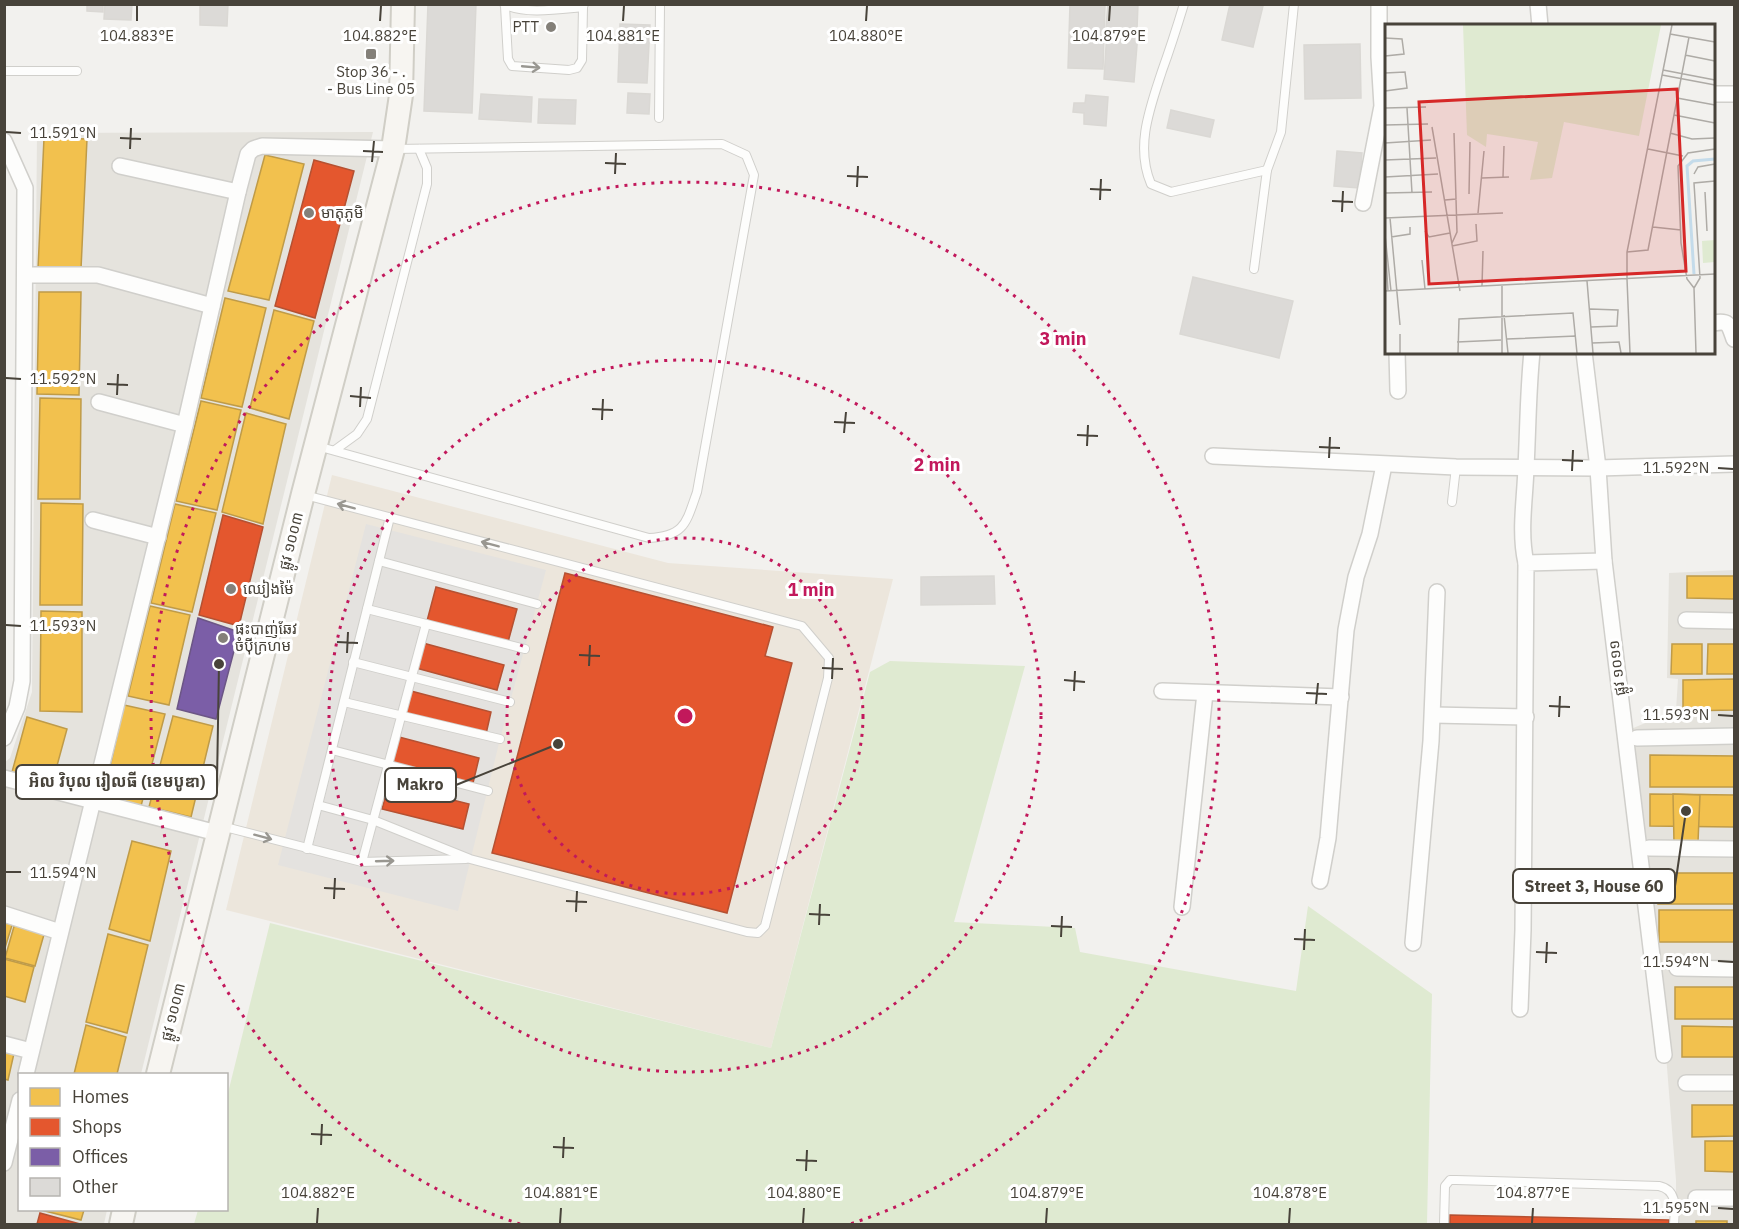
<svg xmlns="http://www.w3.org/2000/svg" width="1739" height="1229" viewBox="0 0 1739 1229" font-family="'IBM Plex Sans','Noto Sans Khmer',sans-serif">
<rect width="100%" height="100%" fill="#f2f1ee"/>
<g fill="#e5e3dd">
<polygon points="373,132 141,1074 20,1074 20,1210 107,1210 104,1224 5,1224 4,763 10,758 32,692 37,133"/>
<polygon points="1734,570 1734,1224 1676,1224 1676,1180 1664,1030 1631,729 1676,710 1678,679 1667,678 1669,573"/>
</g>
<polygon fill="#ece6dc" points="332,475 668,563 893,579 771,1048 226,910"/>
<polygon fill="#dfead1" points="890,661 1025,666 954,922 1075,928 1080,952 1296,991 1308,906 1432,994 1427,1224 194,1224 198,1210 226,1210 227,1097 270,923 771,1048 870,672"/>
<polygon fill="#e4e2df" points="366,524 546,570 500,739 458,911 278,865"/>
<g fill="#f2c14e" stroke="#bf9b48" stroke-width="1.5">
<polygon points="44,138 87,139 81,269 38,269"/>
<polygon points="265,155 304,164 269,300 228,291"/>
<polygon points="39,292 81,292 79,395 37,394"/>
<polygon points="225,298 266,308 242,407 201,398"/>
<polygon points="274,310 314,321 289,419 250,408"/>
<polygon points="40,398 81,399 80,499 38,499"/>
<polygon points="201,401 241,410 217,510 176,501"/>
<polygon points="246,413 286,424 263,524 222,512"/>
<polygon points="41,503 83,504 82,605 40,605"/>
<polygon points="175,504 216,513 192,612 151,603"/>
<polygon points="1687,576 1734,576 1734,599 1687,598"/>
<polygon points="150,606 190,615 169,705 128,696"/>
<polygon points="41,611 82,612 82,712 40,711"/>
<polygon points="1672,644 1702,644 1702,674 1671,674"/>
<polygon points="1708,644 1734,644 1734,674 1707,674"/>
<polygon points="1734,679 1734,710 1683,711 1683,680"/>
<polygon points="124,705 165,714 141,806 103,798"/>
<polygon points="173,716 213,726 191,817 149,807"/>
<polygon points="27,717 67,729 52,784 12,772"/>
<polygon points="1650,755 1734,756 1734,787 1650,787"/>
<polygon points="1650,794 1734,795 1734,827 1650,826"/>
<polygon points="1673,794 1700,795 1698,842 1674,843"/>
<polygon points="132,841 171,851 150,941 109,929"/>
<rect x="1658" y="873" width="76" height="31"/>
<rect x="1659" y="910" width="75" height="32"/>
<polygon points="4,920 13,922 4,951"/>
<polygon points="15,923 45,931 35,966 5,958"/>
<polygon points="108,934 148,945 127,1033 86,1022"/>
<polygon points="4,959 34,967 25,1002 4,996"/>
<rect x="1675" y="987" width="59" height="32"/>
<polygon points="86,1025 126,1037 117,1074 74,1074"/>
<polygon points="1682,1026 1734,1027 1734,1057 1682,1057"/>
<polygon points="4,1046 15,1049 8,1080 4,1079"/>
<polygon points="1692,1105 1734,1105 1734,1136 1692,1137"/>
<polygon points="1705,1141 1734,1141 1734,1172 1705,1171"/>
<polygon points="41,1210 84,1210 81,1220"/>
<rect x="1696" y="1221" width="31" height="3"/>
</g>
<g fill="#e4572e" stroke="#b55132" stroke-width="1.5">
<polygon points="314,160 354,171 315,318 275,306"/>
<polygon points="223,515 263,527 239,626 199,615"/>
<polygon points="565,573 773,627 765,656 792,663 727,913 492,853"/>
<polygon points="436,587 517,609 508,642 427,621"/>
<polygon points="423,643 504,665 497,690 416,668"/>
<polygon points="411,691 491,712 486,734 405,714"/>
<polygon points="399,737 479,758 473,783 392,762"/>
<polygon points="389,784 469,804 463,829 382,809"/>
<polygon points="40,1213 80,1224 37,1224"/>
<polygon points="1450,1215 1669,1220 1669,1224 1450,1224"/>
</g>
<polygon fill="#7b5ea7" stroke="#6c5686" stroke-width="1.5" points="198,618 239,632 216,719 177,709"/>
<g fill="#dcdad7" stroke="#dad8d4" stroke-width="1.5">
<polygon points="87,4 103,4 103,12 87,11"/>
<polygon points="105,4 132,4 131,20 104,19"/>
<polygon points="200,4 228,4 227,26 200,25"/>
<polygon points="428,4 476,4 472,113 424,111"/>
<polygon points="1070,4 1105,4 1103,69 1068,68"/>
<polygon points="1108,4 1138,4 1137,29 1106,27"/>
<polygon points="1230,4 1263,6 1253,47 1222,40"/>
<polygon points="620,24 650,25 647,83 618,82"/>
<polygon points="1107,31 1138,33 1134,82 1104,79"/>
<polygon points="1360,44 1361,98 1305,99 1304,45"/>
<polygon points="628,93 650,94 649,114 627,113"/>
<polygon points="481,94 532,97 531,122 479,119"/>
<polygon points="1086,95 1108,97 1106,126 1084,124 1084,113 1073,112 1074,103 1085,103"/>
<polygon points="539,99 576,100 575,124 538,123"/>
<polygon points="1171,110 1214,120 1210,137 1167,128"/>
<polygon points="1337,151 1362,153 1359,188 1334,186"/>
<polygon points="1193,277 1293,301 1279,358 1180,334"/>
<polygon points="994,576 995,604 921,605 921,577"/>
</g>
<g fill="none" stroke-linecap="round" stroke-linejoin="round">
<defs>
<g id="lane">
<path d="M504,4C523,15 561,9 583,7L584,4"/>
<path d="M1184,4C1177,27 1170,49 1162,71C1150,108 1135,146 1151,184L1171,192L1267,170"/>
<polyline points="505,6 508,59 512,66 569,70 577,68 582,60 583,7"/>
<polyline points="4,71 77,71"/>
<polyline points="659,118 660,4"/>
<polyline points="1254,269 1267,170 1281,132 1294,4"/>
<path d="M317,446L649,538C685,536 686,523 697,492L754,175L746,155L722,144L395,149"/>
<polyline points="335,450 357,434 367,419 427,184 427,168 419,149"/>
<polyline points="305,495 802,626 829,658 828,678 765,926 758,933 747,932 470,859 373,820 318,805"/>
<polyline points="1452,502 1456,467"/>
<polyline points="379,561 537,604"/>
<polyline points="367,609 525,649"/>
<polyline points="353,662 510,702"/>
<polyline points="344,702 500,739"/>
<polyline points="332,750 488,791"/>
<polyline points="221,826 362,862 466,859"/>
<polyline points="307,849 390,517"/>
<polyline points="362,862 426,624"/>
<path d="M1444,1224L1445,1186L1450,1180H1456L1659,1186C1678,1190 1675,1209 1674,1224"/>
</g>
<g id="street">
<polyline points="1538,4 1540,26"/>
<polyline points="1714,94 1734,94"/>
<polyline points="4,141 25,188 22,681 17,707 4,738"/>
<polyline points="120,166 238,192"/>
<polyline points="1363,203 1382,106 1379,57 1379,4"/>
<polyline points="25,275 98,275 212,306"/>
<path d="M1714,323C1729,320 1729,325 1734,339"/>
<polyline points="1397,352 1398,391"/>
<polyline points="1584,352 1598,468 1604,561 1664,1055"/>
<polyline points="99,402 185,425"/>
<polyline points="1213,456 1456,467 1598,468 1734,464"/>
<polyline points="93,520 158,537"/>
<path d="M1526,563C1519,531 1525,500 1526,467C1528,429 1528,391 1532,352"/>
<polyline points="1686,620 1734,621"/>
<polyline points="1162,691 1341,697"/>
<polyline points="1433,715 1526,717"/>
<polyline points="1637,738 1734,736"/>
<polyline points="4,778 217,833"/>
<polyline points="1649,848 1734,849"/>
<polyline points="1320,881 1328,838 1346,630 1356,577 1370,534 1384,465"/>
<polyline points="1182,907 1205,693"/>
<polyline points="4,914 60,932"/>
<polyline points="1413,943 1431,741 1437,592"/>
<polyline points="1677,968 1734,969"/>
<polyline points="1520,1009 1523,930 1526,563 1604,561"/>
<polyline points="4,1044 31,1051"/>
<polyline points="26,1074 185,425 238,192 248,154 253,149 262,146 393,149"/>
<polyline points="1686,1083 1734,1083"/>
<polyline points="4,1163 20,1100"/>
<polyline points="1696,1198 1734,1198"/>
</g>
<g id="secondary">
<polyline points="158,1074 303,494 393,149 401,95 403,4"/>
<polyline points="121,1224 124,1210"/>
</g>
</defs>
<use href="#lane" stroke="#d0cfcb" stroke-width="10"/>
<use href="#street" stroke="#d0cfcb" stroke-width="18"/>
<use href="#secondary" stroke="#d0cec6" stroke-width="26"/>
<use href="#lane" stroke="#fdfdfc" stroke-width="8"/>
<use href="#street" stroke="#fdfdfc" stroke-width="15"/>
<use href="#secondary" stroke="#f7f5f1" stroke-width="22"/>
</g>
<defs><path id="oneway-shaft" d="M-6 0H5M1.5-3L5.5 0L1.5 3" fill="none" stroke-width="1.6" stroke-linecap="round" stroke-linejoin="round" transform="scale(1.5)"/></defs>
<g stroke="#999791">
<use href="#oneway-shaft" transform="translate(531 67) rotate(5)"/>
<use href="#oneway-shaft" transform="translate(346 506) rotate(-165)"/>
<use href="#oneway-shaft" transform="translate(490 544) rotate(-165)"/>
<use href="#oneway-shaft" transform="translate(263 837) rotate(15)"/>
<use href="#oneway-shaft" transform="translate(385 861) rotate(-2)"/>
</g>
<path fill="none" stroke="#48433a" stroke-width="2" d="M137,21V6M380,21L381,6M623,21L624,6M866,21L867,6M1109,21L1110,6M6,132L21,133M120,138L141,139M130,149L131,128M363,151L383,152M372,162L374,141M605,163L626,164M615,174L616,153M847,176L868,177M857,187L858,166M1090,189L1111,190M1100,200L1101,179M1332,201L1353,202M1342,212L1343,191M6,378L21,379M107,384L128,385M117,395L118,374M350,396L371,398M360,407L361,387M592,409L613,410M602,420L603,399M834,422L855,423M844,433L846,412M1077,435L1098,436M1087,446L1088,425M1319,447L1340,448M1329,458L1330,437M1562,460L1583,461M1718,468L1733,469M1572,471L1573,450M6,625L21,626M337,642L358,643M347,653L348,632M579,655L600,656M589,666L590,645M822,668L843,669M832,679L833,658M1064,680L1085,682M1074,691L1075,671M1306,693L1327,694M1316,704L1318,683M1549,706L1570,707M1718,715L1733,716M1559,717L1560,696M6,872H21M324,888L345,889M334,899L335,878M566,901L587,902M576,912L577,891M809,914L830,915M819,925L820,904M1051,926L1072,927M1061,937L1062,916M1294,939L1315,940M1304,950L1305,929M1536,952L1557,953M1718,961L1733,962M1546,963L1547,942M311,1134L332,1135M321,1145L322,1124M553,1147L574,1148M563,1158L564,1137M796,1160L817,1161M806,1171L807,1150M1718,1208L1733,1209M317,1223L318,1208M560,1223L561,1208M803,1223L804,1208M1046,1223L1047,1208M1289,1223L1290,1208M1532,1223L1533,1208"/>
<g fill="none" stroke="#c2185b" stroke-width="3" stroke-dasharray="3 6">
<circle cx="685" cy="716" r="178"/>
<circle cx="685" cy="716" r="356"/>
<path d="M520 1224A534 534 0 1 1 850 1224"/>
</g>
<g fill="#848079" stroke="#fff" stroke-width="2">
<circle cx="551" cy="27" r="6"/>
<rect x="365" y="48" width="12" height="12" rx="3"/>
<circle cx="309" cy="213" r="6"/>
<circle cx="231" cy="589" r="6"/>
<circle cx="223" cy="638" r="6"/>
</g>
<g text-anchor="middle" stroke-width="6" stroke-linejoin="round" paint-order="stroke">
<g font-size="15" fill="#48433a" stroke="#fff" text-anchor="start">
<text x="539" y="32" text-anchor="end">PTT</text>
<text x="371" y="77" text-anchor="middle">Stop 36 - .<tspan x="371" dy="17">- Bus Line 05</tspan></text>
<text x="321" y="218">មាតុភូមិ</text>
<text x="243" y="594">ឈៀងម៉ៃ</text>
<text x="235" y="634">ផ្ទះបាញ់ឆែវ<tspan x="235" dy="17">ចំប៉ីក្រហម</tspan></text>
</g>
<g font-size="15" fill="#48433a" stroke="#fff">
<text transform="translate(291 541) rotate(-76)" y="5">ផ្លូវ ១០០៣</text>
<text transform="translate(1617 668) rotate(-97)" y="5">ផ្លូវ ១០១១</text>
<text transform="translate(173 1012) rotate(-76)" y="5">ផ្លូវ ១០០៣</text>
</g>
</g>
<g transform="translate(1385 24)">
<rect width="330" height="330" fill="#f2f1ee"/>
<path d="M78,1H276L254,112L179,98L167,154L145,156L153,118L102,110L101,123L82,111ZM330,216V238L318,239L317,217Z" fill="#dfead1"/>
<path fill="none" stroke="#c4dbea" stroke-width="3" d="M309,250L302,142L308,137L330,135"/>
<path fill="none" stroke="#aeaba6" stroke-width="1.5" d="M285,10L330,18M0,14L17,15L19,30L0,32M300,31L330,37M278,46L330,56M0,49L20,48L22,64L0,67M277,51L330,61M292,74L330,81M0,84L41,83M22,84L27,169M289,91L330,99M0,101L43,100M47,103L75,267M285,109L307,115L330,114M0,119L46,116M263,125L298,132M0,136L51,134M309,150L313,143L330,140M0,153L53,150M118,153L119,122M97,154L124,153M320,168L322,207M0,169L47,168M84,170L85,118M60,176L71,175L69,109M93,189L99,127M0,194L118,189M5,194L15,301M268,203L296,206M40,207L44,213L65,209M0,211L6,267M6,213L25,210V203M0,218L3,267M67,219L72,208L71,175M67,222L92,217L91,200M242,228L263,226L304,13M37,236L40,265M242,255L245,329M242,255V228L287,1M202,257L208,329M97,262L98,227M117,262V329M309,264L302,255L296,219L293,142L303,129L330,125M0,267L330,250M205,285L233,286L232,302L206,303M119,291L123,329M15,310V329M122,315L191,312M72,318L116,316M207,319L234,318L236,329M73,329L74,295L188,289L192,329M311,329L309,264L315,254L309,159L330,157"/>
<path fill="#d62828" fill-opacity="0.15" stroke="#d62828" stroke-width="3" d="M292,65L301,247L44,260L34,78Z"/>
<rect width="330" height="330" fill="none" stroke="#48433a" stroke-width="3"/>
</g>
<g font-size="15" text-anchor="middle" fill="#48433a" stroke="#fff" stroke-width="6" stroke-linejoin="round" paint-order="stroke">
<text x="137" y="41">104.883°E</text>
<text x="380" y="41">104.882°E</text>
<text x="623" y="41">104.881°E</text>
<text x="866" y="41">104.880°E</text>
<text x="1109" y="41">104.879°E</text>
<text x="63" y="138">11.591°N</text>
<text x="63" y="384">11.592°N</text>
<text x="1676" y="473">11.592°N</text>
<text x="63" y="631">11.593°N</text>
<text x="1676" y="720">11.593°N</text>
<text x="63" y="878">11.594°N</text>
<text x="1676" y="967">11.594°N</text>
<text x="318" y="1198">104.882°E</text>
<text x="561" y="1198">104.881°E</text>
<text x="804" y="1198">104.880°E</text>
<text x="1047" y="1198">104.879°E</text>
<text x="1290" y="1198">104.878°E</text>
<text x="1533" y="1198">104.877°E</text>
<text x="1676" y="1213">11.595°N</text>
</g>
<circle cx="685" cy="716" r="9" fill="#c2185b" stroke="#fff" stroke-width="3"/>
<g font-size="18" text-anchor="middle" font-weight="bold" fill="#c2185b" stroke="#fff" stroke-width="6" stroke-linejoin="round" paint-order="stroke">
<text x="1063" y="345">3 min</text>
<text x="937" y="471">2 min</text>
<text x="811" y="596">1 min</text>
</g>
<path fill="none" stroke="#48433a" stroke-width="2" d="M219 664L217 782M558 744L456 785M1686 811L1675 886"/>
<g fill="#48433a" stroke="#fff" stroke-width="2">
<circle cx="219" cy="664" r="6"/>
<circle cx="558" cy="744" r="6"/>
<circle cx="1686" cy="811" r="6"/>
</g>
<g fill="#fff" stroke="#48433a" stroke-width="2">
<rect x="16" y="765" width="201" height="34" rx="6"/>
<rect x="385" y="768" width="71" height="34" rx="6"/>
<rect x="1513" y="869" width="162" height="34" rx="6"/>
</g>
<g font-size="16" text-anchor="middle" font-weight="bold" fill="#48433a">
<text x="117" y="787">អិល វិបុល រៀលធី (ខេមបូឌា)</text>
<text x="420" y="790">Makro</text>
<text x="1594" y="892">Street 3, House 60</text>
</g>
<rect width="1739" height="1229" fill="none" stroke="#48433a" stroke-width="12"/>
<rect x="18" y="1073" width="210" height="138" fill="#ffffff" stroke="#b6b4b0" stroke-width="1.5"/>
<rect x="30" y="1088" width="30" height="18" fill="#f2c14e" stroke="#b6b4b0" stroke-width="1.5"/>
<text x="72" y="1103" font-size="18" fill="#48433a">Homes</text>
<rect x="30" y="1118" width="30" height="18" fill="#e4572e" stroke="#b6b4b0" stroke-width="1.5"/>
<text x="72" y="1133" font-size="18" fill="#48433a">Shops</text>
<rect x="30" y="1148" width="30" height="18" fill="#7b5ea7" stroke="#b6b4b0" stroke-width="1.5"/>
<text x="72" y="1163" font-size="18" fill="#48433a">Offices</text>
<rect x="30" y="1178" width="30" height="18" fill="#dcdad7" stroke="#b6b4b0" stroke-width="1.5"/>
<text x="72" y="1193" font-size="18" fill="#48433a">Other</text>
</svg>
